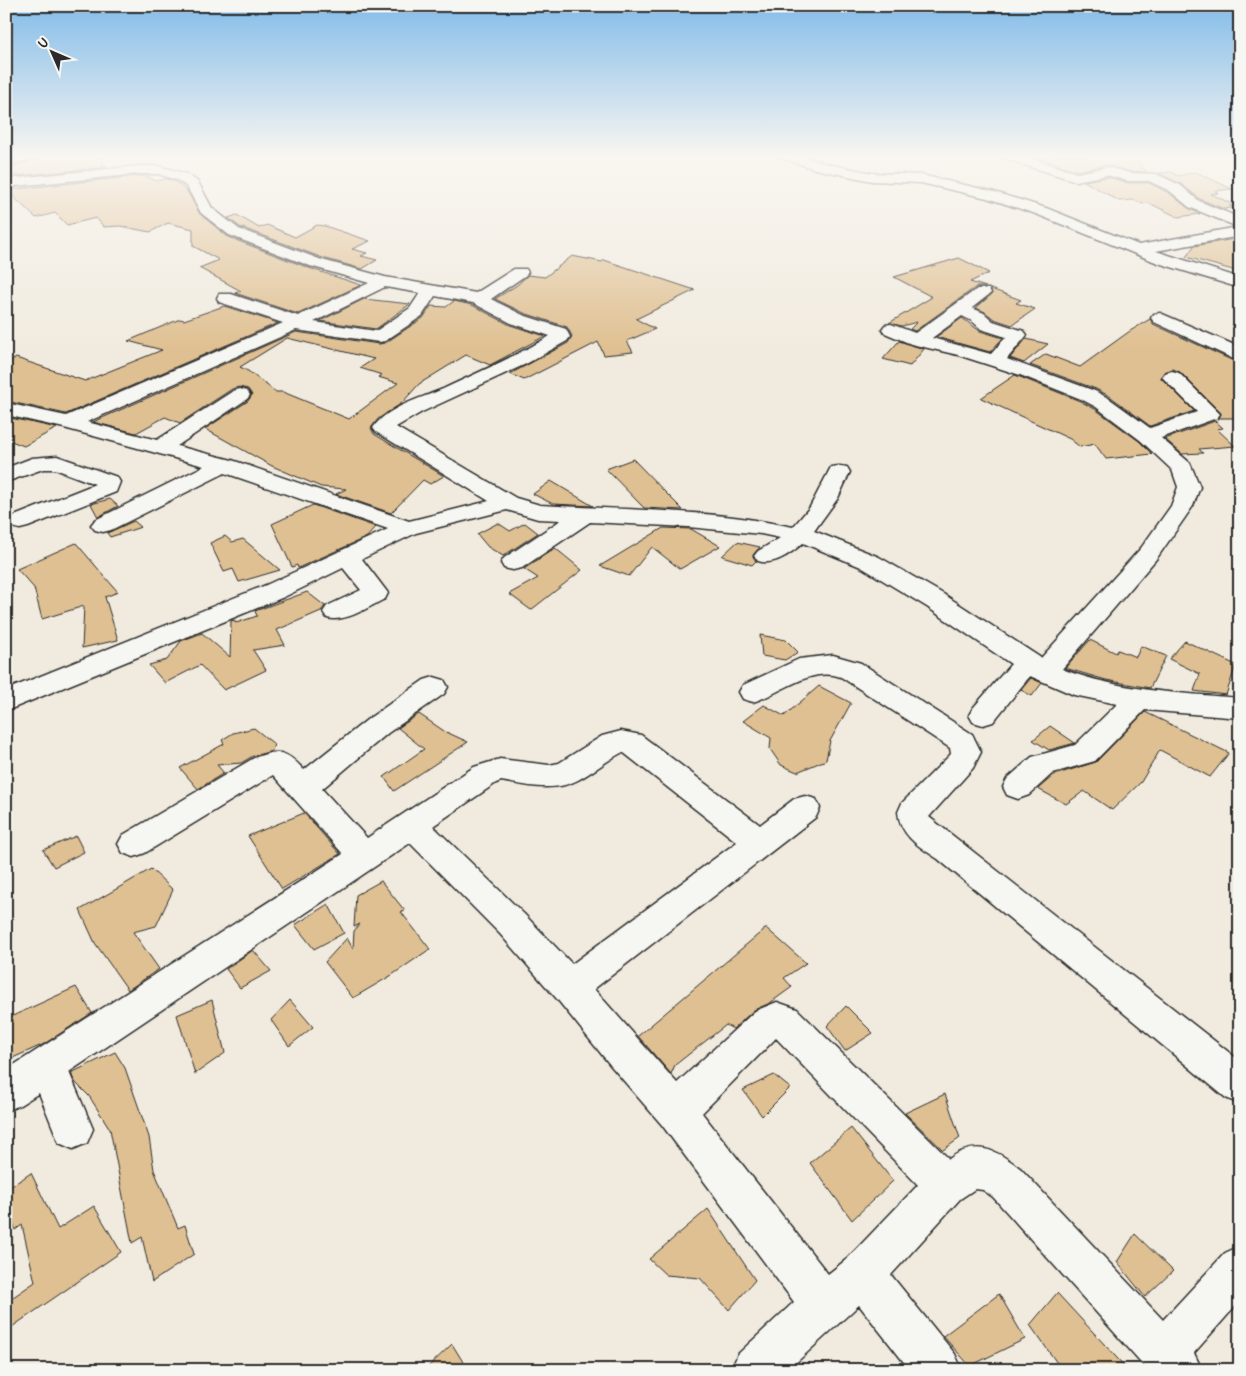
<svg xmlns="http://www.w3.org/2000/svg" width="1246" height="1376" viewBox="0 0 1246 1376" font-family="'Patrick Hand',sans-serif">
<rect width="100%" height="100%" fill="#f1ebdf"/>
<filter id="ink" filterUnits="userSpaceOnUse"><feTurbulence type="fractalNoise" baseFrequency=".02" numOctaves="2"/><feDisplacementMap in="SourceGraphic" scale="10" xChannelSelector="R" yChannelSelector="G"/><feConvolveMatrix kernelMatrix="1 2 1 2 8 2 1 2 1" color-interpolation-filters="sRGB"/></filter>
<g filter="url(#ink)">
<g fill="#dfc092" stroke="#2b2b2b" fill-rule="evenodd">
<polygon points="37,155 101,155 103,165 106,165 108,167 7,177 8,167 35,160"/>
<polygon points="1033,155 1133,157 1147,172 1129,171 1107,165 1077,171"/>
<polygon points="1171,172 1178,176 1196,172 1232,189 1215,191 1218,193 1211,194 1234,205 1229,206 1233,208 1224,209 1200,199 1181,184 1159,173"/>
<polygon points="139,176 146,176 156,181 166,179 174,181 187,191 200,214 228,237 309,268 361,285 298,314 235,293 241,291 199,268 219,260 193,246 193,229 168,223 150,232 120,226 104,227 96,218 67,225 55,213 36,218 6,190"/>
<polygon points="1107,177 1128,183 1149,183 1169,193 1188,208 1200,214 1178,217 1149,203 1143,204 1133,200 1119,201 1084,181"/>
<polygon points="237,215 259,228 267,225 295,237 317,225 325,226 370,241 352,249 367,253 361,256 377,260 362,269 323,258 240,227 228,218"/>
<polygon points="1240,238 1240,272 1186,257 1194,246"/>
<polygon points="572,256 602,262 604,260 695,290 636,319 655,329 627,341 633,352 604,355 598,342 524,380 510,374 568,343 572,336 567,327 524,313 495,299 517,285 528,275 545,277"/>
<polygon points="959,258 989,273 970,282 986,287 976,287 915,331 910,329 917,322 902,326 889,323 932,297 894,277"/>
<polygon points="991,289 1021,300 1016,303 1035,309 1012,325 994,319 985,312 976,308 992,294"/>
<polygon points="364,299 410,304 376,329 320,321"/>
<path d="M454,301L472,305L510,325L545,336L490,365L466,355L419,384L402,403L378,419L371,428L374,434L444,476L430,484L423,480L391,513L336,494L346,489L321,487L272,466L205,429L248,401L252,395L248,389L239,387L232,389L180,423L165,417L136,433L93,422L296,332L379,344L385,343L423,318L431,306L446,307ZM287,338L374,359L360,368L382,375L378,377L398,383L349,419L283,392H276L248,371L240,367Z"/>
<polygon points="224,306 278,323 66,414 6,401 6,364 16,358 85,381 162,350 128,341 180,319 184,320"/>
<polygon points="962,318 980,331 1003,338 990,352 936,337"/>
<polygon points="1150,319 1153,324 1240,364 1240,418 1219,418 1221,413 1180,372 1173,369 1164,372 1161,378 1194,411 1150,426 1111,397 1096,389 1030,365 1046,354 1080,367 1130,331"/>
<polygon points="1026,339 1048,344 1024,363 1010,358"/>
<polygon points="899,341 924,349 910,366 883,359"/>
<polygon points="1015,375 1080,401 1095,409 1139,441 1152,454 1106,459 1095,444 1080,447 1070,439 981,398"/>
<polygon points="6,417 57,428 24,446 6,439"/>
<polygon points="1215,421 1223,428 1217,429 1235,446 1199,449 1203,453 1182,454 1165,439"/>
<polygon points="633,459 666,493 683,510 644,508 606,469"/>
<polygon points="551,481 593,506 553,504 533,494"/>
<polygon points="110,499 118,506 98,517 91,504"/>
<polygon points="313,505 376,527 367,537 298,568 297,565 292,567 272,524"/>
<polygon points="134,521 141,527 110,537 107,533"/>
<polygon points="498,523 510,531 525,523 538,533 503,556 488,547 477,534"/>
<polygon points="663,528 691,529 720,546 680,569 652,547 629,576 600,566"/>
<polygon points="225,536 232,542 243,539 280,570 239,582 233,569 224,572 210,543"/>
<polygon points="737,542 760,547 753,555 756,561 752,565 722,556"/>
<polygon points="76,543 118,592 105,597 118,640 82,648 84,606 42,619 34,588 17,569"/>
<polygon points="555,548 582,570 531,610 509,594 538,578 524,569"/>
<polygon points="307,592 325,606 321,611 277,630 285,645 253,650 266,670 224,690 200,665 165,683 149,665 167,660 181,641 202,633 230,657 231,621 234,620 236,623 257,616 255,611"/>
<polygon points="760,635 786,640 798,652 785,660 762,656"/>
<polygon points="1090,640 1116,653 1118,650 1136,657 1141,646 1166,656 1150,688 1106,680 1065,668"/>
<polygon points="1185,641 1236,665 1226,695 1194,691 1200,674 1169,659"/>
<polygon points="1031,678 1042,683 1032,696 1021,690"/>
<polygon points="819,686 851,703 830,741 826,760 797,772 781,765 770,749 771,738 743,721 764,705 784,716"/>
<polygon points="1145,712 1229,753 1210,777 1160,750 1141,782 1112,810 1084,791 1066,804 1038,789 1054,775 1096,762"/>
<polygon points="419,714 444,731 468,742 394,791 384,777 424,749 398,728"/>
<polygon points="1050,726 1075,743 1049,750 1033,740"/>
<polygon points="254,728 274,744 272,751 253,756 241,763 217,765 224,773 198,789 180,768 224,744 222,740 233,733"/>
<polygon points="304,813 340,854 282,889 248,836"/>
<polygon points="76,836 84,852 54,867 43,850"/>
<polygon points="151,869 173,890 156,926 133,932 159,969 128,990 95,943 80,910"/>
<polygon points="381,881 405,911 401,912 430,949 392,975 353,998 325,962 347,938 353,949 354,931 360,924 354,927 356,895"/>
<polygon points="328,904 344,933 314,949 295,925"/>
<polygon points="766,928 806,963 784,978 792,987 770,1003 754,1010 733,1029 726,1025 675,1065 671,1074 638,1036"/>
<polygon points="253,950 271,971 240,988 226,969"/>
<polygon points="76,987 92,1013 44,1044 6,1061 6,1019"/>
<polygon points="212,1000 225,1053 195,1074 177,1015"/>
<polygon points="290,1000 313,1027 289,1046 271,1020"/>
<polygon points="846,1006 873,1033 845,1051 827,1026"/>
<polygon points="115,1052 125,1068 149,1137 154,1170 178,1228 185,1225 194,1254 152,1282 142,1237 132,1243 110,1129 89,1096 75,1082 71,1073"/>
<polygon points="774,1075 790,1088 762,1116 743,1090"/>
<polygon points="945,1094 960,1138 943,1150 905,1113"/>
<polygon points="851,1128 893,1181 852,1220 810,1163"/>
<polygon points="31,1173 58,1229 94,1206 121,1252 6,1331 6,1302 35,1282 22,1225 15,1230 7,1189"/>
<polygon points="708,1209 755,1280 729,1310 700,1278 666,1275 649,1259"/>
<polygon points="1135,1234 1173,1271 1145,1297 1117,1262"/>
<polygon points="1057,1293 1128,1370 1062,1370 1030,1325"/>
<polygon points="999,1294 1025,1339 970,1366 943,1336"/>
<polygon points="452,1344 468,1370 425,1370"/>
</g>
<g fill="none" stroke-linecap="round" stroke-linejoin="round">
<defs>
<g id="minor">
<polygon points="14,155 35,155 34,158 6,166 6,158"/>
<polygon points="780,155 801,155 823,163 872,173 921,175 991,191 1046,208 1139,245 1238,227 1189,207 1170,191 1149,181 1128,181 1107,175 1076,181 1002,158 1001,155 1022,155 1077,173 1107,167 1129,173 1156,174 1180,185 1199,201 1240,218 1240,236 1156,251 1240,278 1240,288 1158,263 1036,214 987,198 921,183 872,181 815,169 781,158"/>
<path d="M139,166H159L187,174L198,182L212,208L239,229L322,260L385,277L476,293L514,269H526L528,272L526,275L491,299L523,315L566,329L570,337L567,341L526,364L422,412L396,427L516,498L540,505C624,510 710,509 793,527L810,507L831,467L839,466L847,467L850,472L838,498L814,531L879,557L945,595L1041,658L1141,548L1171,506L1178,487L1172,470L1140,440L1096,407L1081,399L1020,375L958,355L911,344L885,333L882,329L885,325L891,324L915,333L977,289H989L991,293L972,308L984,313L993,321L1024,331L1027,335L1007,359L1095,391L1110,399L1150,428L1197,412L1162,377L1165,373L1172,371L1179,373L1220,414L1217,418L1161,438L1190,463L1200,487L1193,506L1157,558L1062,669C1119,691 1180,693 1240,698V718L1145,710L1095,761L1053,773L1029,795L1018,799L1007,795L1003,787L1007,779L1032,757L1075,745L1117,704L1074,695L1030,676L993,722L983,725L973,722L969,715L973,708L1011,664L927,607L861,567L803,543C790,554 774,566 758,561L754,556L758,551L780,538L761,534L688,527L590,522L522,568L513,570L504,568L501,563L504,558L561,520L538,519L507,510L416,533L362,559L388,593L385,599C368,607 346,623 327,618L323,612L327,606L361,590L343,568L284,597L6,711V690L266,585L388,529L225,473L111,530L103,532L95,530L91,525L95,520L204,466L64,428L6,415V403L66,416L283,323L219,302L217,298L219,294H231L298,316L369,283L310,266L229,235L201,213L187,187L177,180L158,174H139L6,187V179ZM385,287L420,293L410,308L376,331L314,322ZM435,296L473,303L511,323L550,336C516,356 479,372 443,389C420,399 388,406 373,428L376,432L489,501L409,521L232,460L177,446L247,399L250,395L247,391L240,389L233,391L157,440L87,422L296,330L379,342L385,341L422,316ZM962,316L972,321L981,329L1006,337L991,354L932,338Z"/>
<polygon points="1160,313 1232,344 1240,349 1240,362 1154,322 1151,318 1154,314"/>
<polygon points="57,456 117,477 120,482 116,492 28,527 20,529 12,527 9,522 12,517 95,484 55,469 43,469 6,482 6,468 32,458"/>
<path d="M833,655L861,663L972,734L981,752L973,768L929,817L1240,1061V1104L1226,1098L938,859C920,847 900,836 898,812L902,803L951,754L950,748L841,677C810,666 782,693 753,702L743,699L739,692L743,685L799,659Z"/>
<path d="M434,677L444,680L448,687L444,694L388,733L322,789L367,838L474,767L500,759L549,765L559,763L602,736L621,731L641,735L760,825L794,799L805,796L816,799L820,808L816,817L594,989L677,1083L755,1011L777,1002L797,1009L949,1159C976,1139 997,1150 1021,1169L1163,1320L1225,1253L1240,1246V1301L1194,1353L1202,1370H1148L993,1197L983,1190L975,1189L960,1199L891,1275L955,1354L962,1370H910L859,1305L788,1370H731L738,1354L794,1302L662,1125L611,1066L557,999L500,934L410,843L69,1072L93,1129L87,1143L73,1149L59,1143L39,1093L20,1105L6,1111V1070L343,854L273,775L145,853L134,857L123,853L118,844L123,835L254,758C278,749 286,750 304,770L368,719L424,680ZM621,753H624L737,842L572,964L524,914L433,826L496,783L501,781C525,785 554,793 578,780C593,772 606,761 621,753ZM776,1038L918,1185L847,1259L828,1274L702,1113Z"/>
</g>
</defs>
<use href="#minor" stroke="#2b2b2b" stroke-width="3"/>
<use href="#minor" fill="#f6f6f2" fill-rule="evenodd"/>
</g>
</g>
<linearGradient id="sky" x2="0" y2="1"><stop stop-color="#83bce9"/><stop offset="0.45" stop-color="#f9f6f1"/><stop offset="1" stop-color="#f9f6f1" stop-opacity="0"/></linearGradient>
<rect width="1246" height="348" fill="url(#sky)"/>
<rect width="1246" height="1376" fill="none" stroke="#f6f6f2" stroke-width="25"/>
<rect x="12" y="12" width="1221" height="1351" fill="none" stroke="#2b2b2b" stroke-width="2" filter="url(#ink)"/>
<g transform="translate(52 52) rotate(315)" stroke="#f6f6f2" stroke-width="4" paint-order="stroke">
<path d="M0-4L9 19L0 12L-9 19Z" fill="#2b2b2b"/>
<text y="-8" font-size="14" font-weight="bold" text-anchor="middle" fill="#2b2b2b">U</text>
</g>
</svg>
